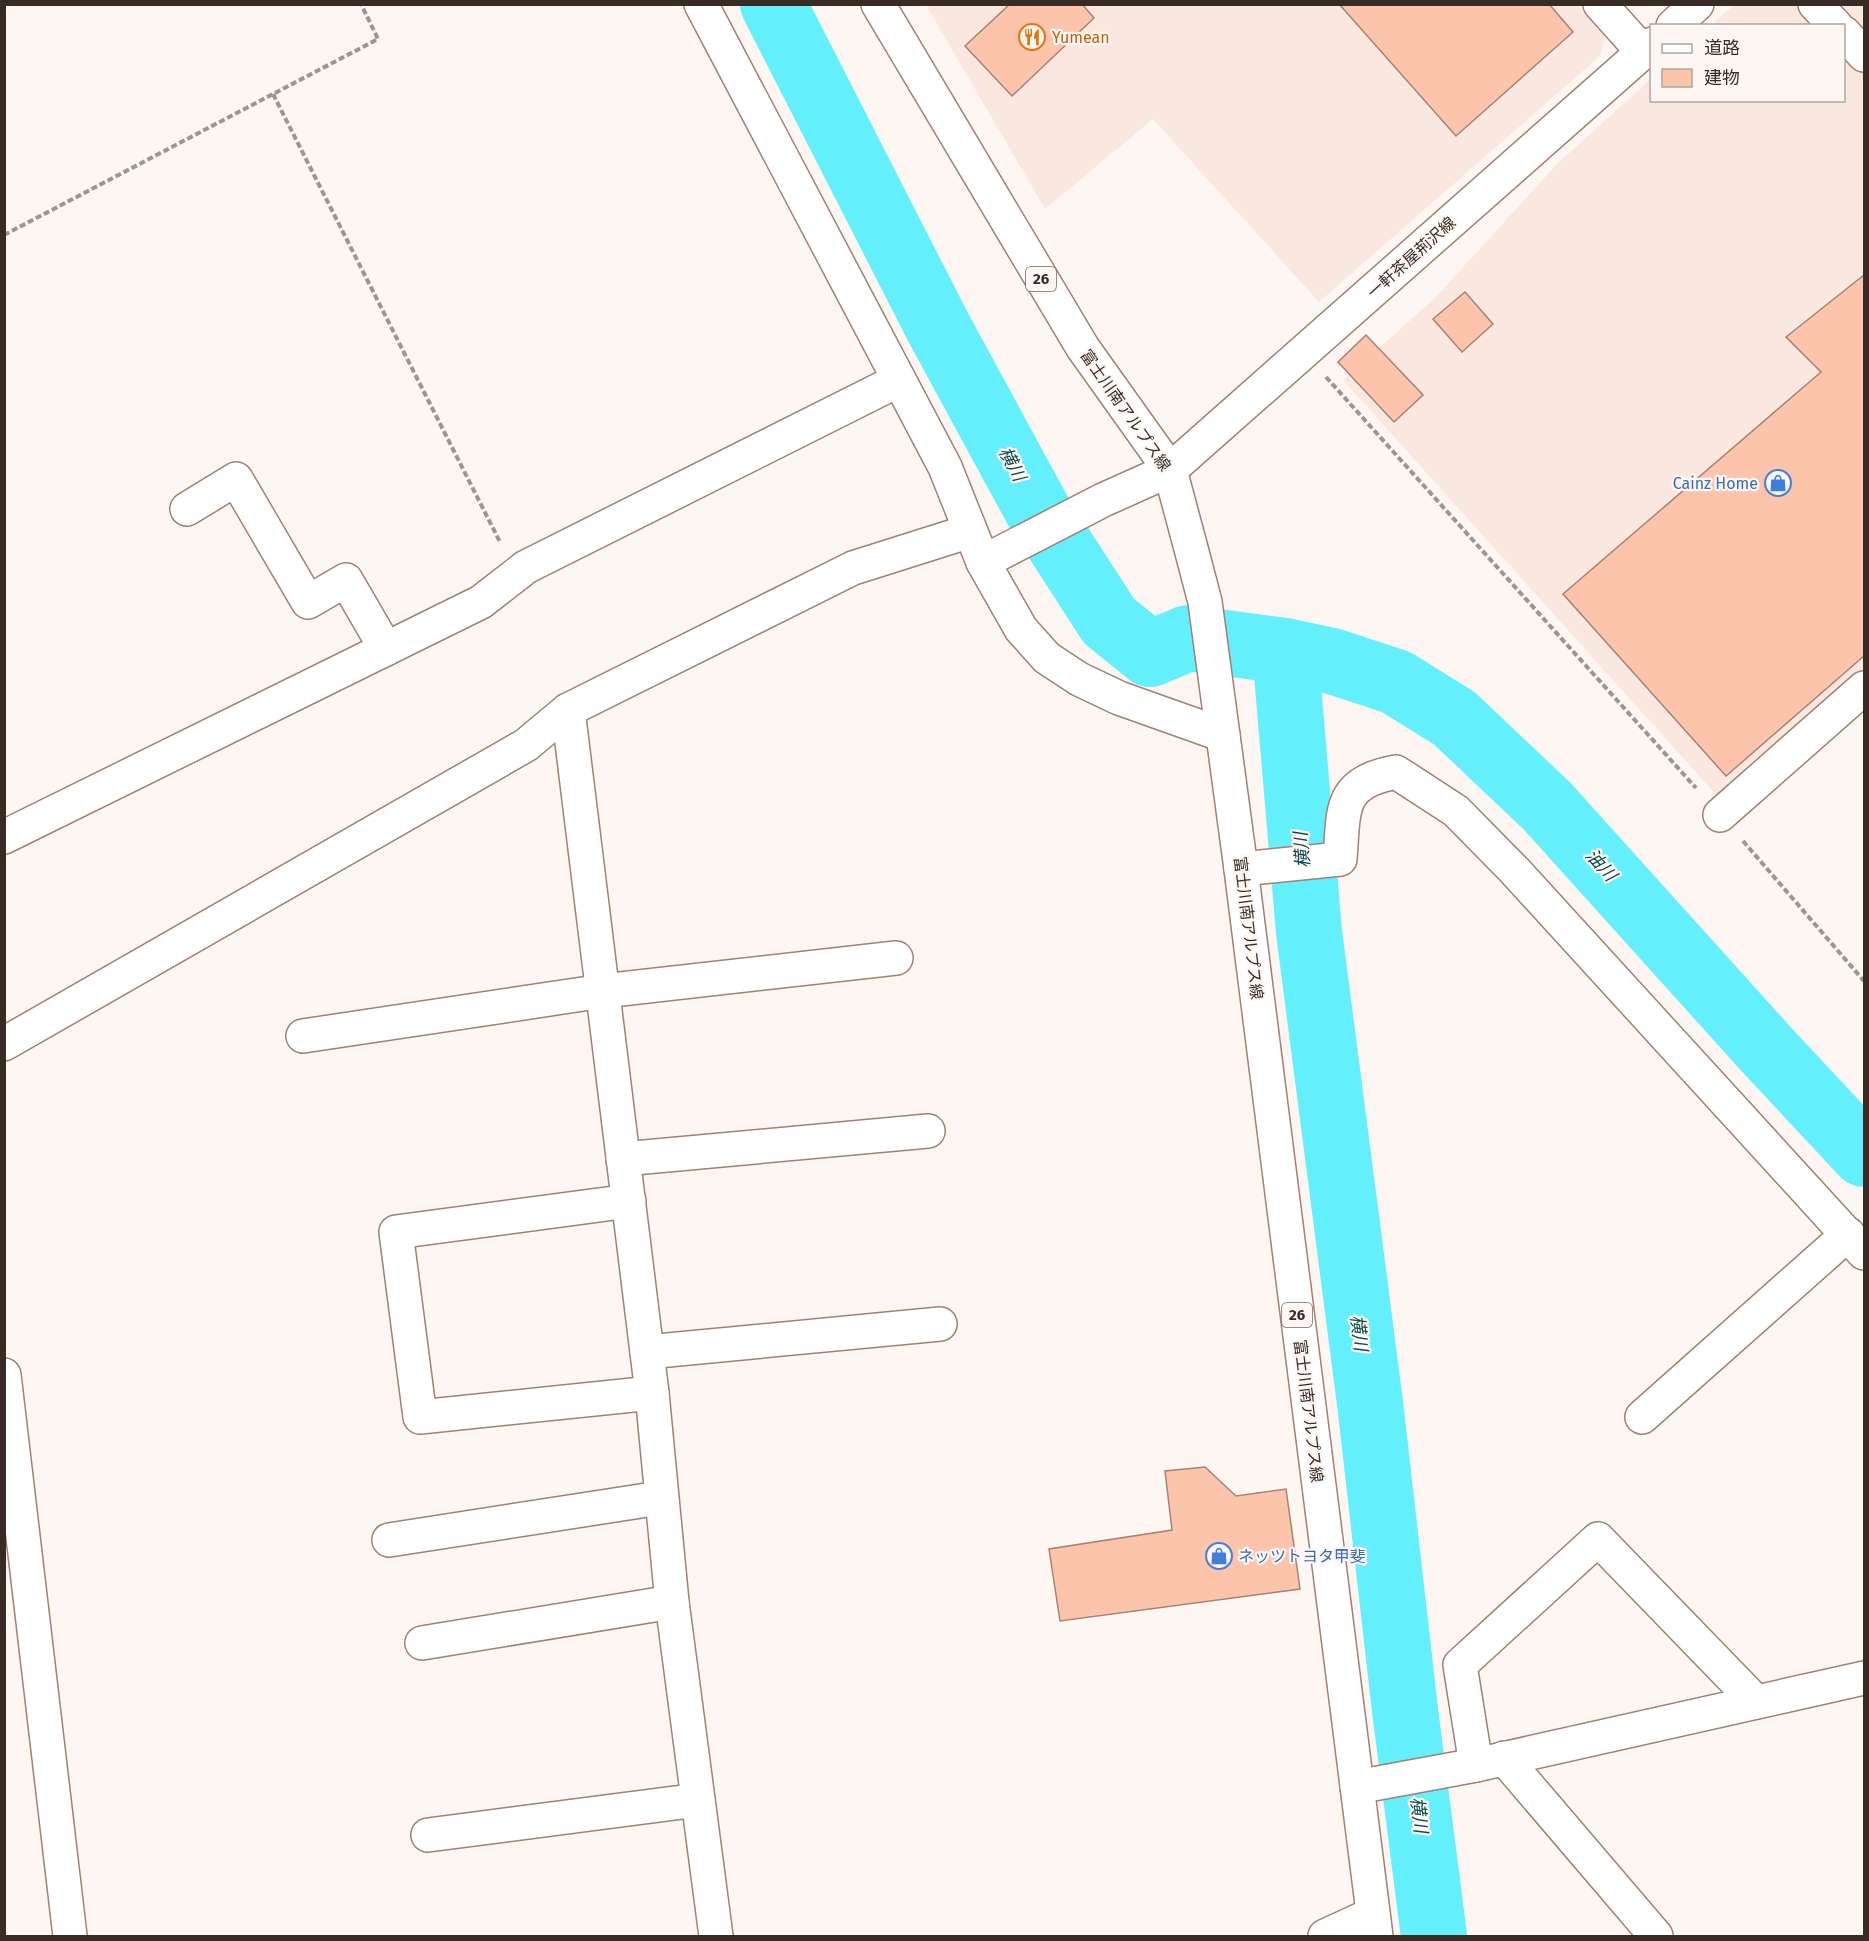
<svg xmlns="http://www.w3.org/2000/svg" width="1869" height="1941" viewBox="0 0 1869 1941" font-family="'Fira Sans','Noto Sans JP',sans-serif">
<rect width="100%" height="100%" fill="#fef6f3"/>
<g fill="#fae8e0">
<polygon points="926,5 1577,5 1605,37 1600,56 1319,302 1153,119 1045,209"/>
<polygon points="1734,5 1864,5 1864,668 1719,798 1343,380 1435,298 1557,164 1651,79 1652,100 1844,100 1844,26 1711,25"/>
</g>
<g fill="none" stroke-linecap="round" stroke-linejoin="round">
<g stroke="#63f0fc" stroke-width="66">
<polyline points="773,4 938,327 1038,511 1109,621 1150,654 1188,638 1285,651 1332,661 1396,682 1454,718 1547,806 1766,1049 1864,1154"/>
<polyline points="1285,651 1309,932 1370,1403 1405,1710 1434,1936"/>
</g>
</g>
<g fill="#fcc5ab" stroke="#a48375" stroke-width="1.5">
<polygon points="1010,4 1082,4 1094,18 1012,96 965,46"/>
<polygon points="1339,4 1549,4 1573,32 1456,136"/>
<polygon points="1864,275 1864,656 1726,776 1563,594 1821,372 1786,337"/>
<polygon points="1465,292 1493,324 1462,352 1433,319"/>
<polygon points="1366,335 1423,395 1394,422 1338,362"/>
<polygon points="1205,1467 1236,1496 1286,1489 1300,1589 1060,1621 1049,1549 1172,1530 1165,1471"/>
</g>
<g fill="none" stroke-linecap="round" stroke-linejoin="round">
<defs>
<g id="minor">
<polyline points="701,4 945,467 983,562 1021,629 1047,658 1079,679 1119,698 1223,735"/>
<polyline points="1600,4 1643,52"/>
<polyline points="1815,4 1836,26"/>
<polyline points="1844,33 1864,55"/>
<polyline points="187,509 236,479 308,602 346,580 386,649"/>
<polyline points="983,562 1103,500 1170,470"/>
<polyline points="568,710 652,1393 672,1602 716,1936"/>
<polyline points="1720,815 1864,688"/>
<polyline points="4,837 481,602 526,567 899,380"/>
<path d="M1241,869L1340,859C1344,809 1338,783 1396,772L1456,811L1515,871L1864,1253"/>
<polyline points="303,1036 603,991 896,958"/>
<polyline points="4,1044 526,745 568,710 853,568 970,531"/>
<polyline points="623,1159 928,1131"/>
<polyline points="629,1201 396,1232 420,1417 652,1393"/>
<polyline points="647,1352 940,1324"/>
<polyline points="4,1375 70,1936"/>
<polyline points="1642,1417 1848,1234"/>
<polyline points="389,1540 660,1498"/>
<polyline points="422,1643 672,1602"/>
<polyline points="1504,1758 1656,1936"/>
<polyline points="1476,1765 1460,1665 1598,1539 1756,1702"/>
<polyline points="1357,1787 1476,1765 1864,1678"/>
<polyline points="428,1835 698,1800"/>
<polyline points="1325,1936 1373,1914"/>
</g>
<g id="major">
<polyline points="878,4 1083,348 1170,470 1193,556 1205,602 1241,869 1376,1936"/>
<polyline points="1673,26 1697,4"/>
<polyline points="1170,470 1652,44"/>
</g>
</defs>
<use href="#minor" stroke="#a18172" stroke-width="36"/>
<use href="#major" stroke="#a18172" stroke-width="36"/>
<g stroke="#9f9590" stroke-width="4" stroke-dasharray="6 3" stroke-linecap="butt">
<polyline points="273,94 500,542"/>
<polyline points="4,235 378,39 361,4"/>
<polyline points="1326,377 1696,788"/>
<polyline points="1743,841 1864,981"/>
</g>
<use href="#minor" stroke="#fff" stroke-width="33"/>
<use href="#major" stroke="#fff" stroke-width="33"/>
</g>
<defs>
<symbol id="restaurant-ring" viewBox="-11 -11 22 22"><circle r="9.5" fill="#fef6f3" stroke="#e8710a" stroke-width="1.5"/><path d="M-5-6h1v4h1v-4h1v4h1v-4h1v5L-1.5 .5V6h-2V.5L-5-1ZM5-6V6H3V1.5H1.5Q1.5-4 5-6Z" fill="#e8710a"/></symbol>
<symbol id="shop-ring" viewBox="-11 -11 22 22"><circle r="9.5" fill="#fef6f3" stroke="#3f7fe0" stroke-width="1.5"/><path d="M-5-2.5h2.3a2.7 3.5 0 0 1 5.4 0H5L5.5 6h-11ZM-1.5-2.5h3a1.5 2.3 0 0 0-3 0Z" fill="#3f7fe0"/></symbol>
</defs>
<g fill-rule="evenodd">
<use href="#restaurant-ring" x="1017" y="22" width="30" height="30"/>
<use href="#shop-ring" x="1763" y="468" width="30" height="30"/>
<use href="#shop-ring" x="1204" y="1541" width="30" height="30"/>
</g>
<g text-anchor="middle" stroke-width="4.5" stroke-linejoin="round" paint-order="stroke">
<g fill="#fef6f3" stroke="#736862" stroke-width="1.5">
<rect x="1026" y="267" width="30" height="24" rx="4.5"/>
<rect x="1282" y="1303" width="30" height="24" rx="4.5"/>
</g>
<g font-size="15" font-weight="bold" fill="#382b24">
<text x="1041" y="284">26</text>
<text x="1297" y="1320">26</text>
</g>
<g font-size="16" fill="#c56008" stroke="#fef6f3" text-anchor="start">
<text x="1052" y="43">Yumean</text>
</g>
<g font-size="16" fill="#382b24" stroke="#fef6f3">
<text transform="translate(1411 257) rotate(-42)" y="6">一軒茶屋荊沢線</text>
<text transform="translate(1126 410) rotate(55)" y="6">富士川南アルプス線</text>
<text transform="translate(1249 928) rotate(83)" y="6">富士川南アルプス線</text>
<text transform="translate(1309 1411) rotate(83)" y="6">富士川南アルプス線</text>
</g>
<g font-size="16" fill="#366cbe" stroke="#fef6f3" text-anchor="end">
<text x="1758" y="489">Cainz Home</text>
<text x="1238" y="1562" text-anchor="start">ネッツトヨタ甲斐</text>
</g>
<g font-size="18" font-style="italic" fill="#094b50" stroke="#fef6f3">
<text transform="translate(1012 464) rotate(62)" y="6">横川</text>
<text transform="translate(1302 850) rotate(-95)" y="6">横川</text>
<text transform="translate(1601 865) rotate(48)" y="6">油川</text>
<text transform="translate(1359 1333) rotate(83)" y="6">横川</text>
<text transform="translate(1419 1815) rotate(83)" y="6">横川</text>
</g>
</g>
<rect width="1869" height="1941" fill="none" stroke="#382b24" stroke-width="12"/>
<rect x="1650" y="24" width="195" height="78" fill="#fef6f3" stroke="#afa5a0" stroke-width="1.5"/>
<rect x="1662" y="44" width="30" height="9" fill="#ffffff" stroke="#afa5a0" stroke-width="1.5"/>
<text x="1704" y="54" font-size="18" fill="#382b24">道路</text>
<rect x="1662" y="69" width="30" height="18" fill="#fcc5ab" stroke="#afa5a0" stroke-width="1.5"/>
<text x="1704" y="84" font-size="18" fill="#382b24">建物</text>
</svg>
